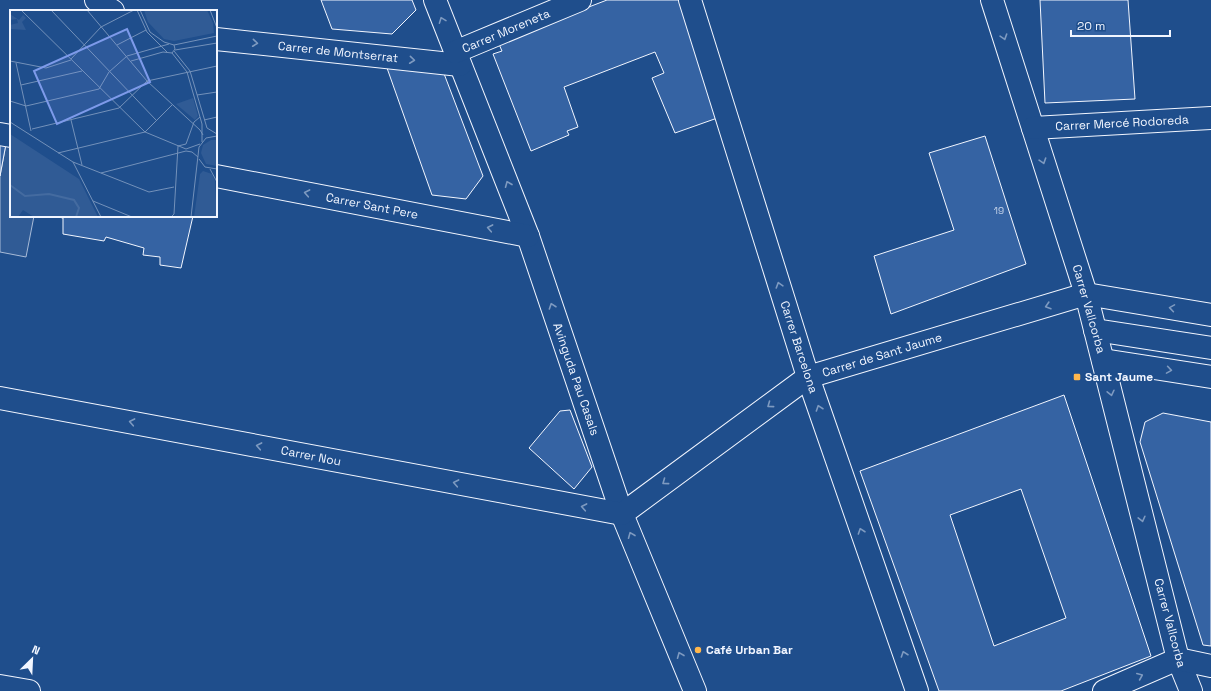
<svg xmlns="http://www.w3.org/2000/svg" width="1211" height="691" viewBox="0 0 1211 691" font-family="'Space Grotesk',sans-serif">
<rect width="100%" height="100%" fill="#1f4e8c"/>
<polygon fill="#305b95" stroke="#a8bbd7" points="6,144 11,145 11,216 34,216 26,257 0,252 0,176"/>
<g fill="#3563a3" stroke="#f2f6ff" fill-rule="evenodd">
<polygon points="321,0 412,0 416,10 392,34 332,29"/>
<polygon points="607,0 683,0 723,116 675,133 652,78 664,73 655,52 564,87 578,127 567,131 569,135 531,151 493,54 502,51 498,42"/>
<polygon points="1040,0 1128,0 1135,99 1045,103"/>
<polygon points="387,68 443,71 483,176 466,199 432,195"/>
<polygon points="985,136 1026,264 891,314 874,256 954,230 929,153"/>
<polygon points="0,143 6,144 0,176"/>
<polygon points="54,216 193,216 181,268 160,265 160,257 143,255 144,248 106,237 104,241 63,234 63,218"/>
<path d="M1064,395L1151,656L1061,691H939L860,471ZM1021,489L1066,618L994,646L950,515Z"/>
<polygon points="570,410 592,467 574,489 529,448 560,411"/>
<polygon points="1163,413 1211,422 1211,646 1203,645 1140,442 1145,422"/>
</g>
<g fill="none" stroke-linecap="round" stroke-linejoin="round">
<defs>
<g id="minor">
<polyline points="96,0 113,11"/>
<polyline points="435,0 528,236 622,514 695,691"/>
<polyline points="690,0 808,377 917,691"/>
<polyline points="992,0 1086,294 1178,659 1191,691"/>
<polyline points="216,39 460,65"/>
<polyline points="455,52 580,0"/>
<polyline points="1033,128 1211,118"/>
<polyline points="0,134 11,136"/>
<polyline points="216,176 528,236"/>
<polyline points="1095,330 1211,348"/>
<polyline points="1103,360 1211,377"/>
<polyline points="0,398 622,514 808,377 1086,294 1211,315"/>
<polyline points="0,686 29,691"/>
<polyline points="1104,691 1178,659 1211,666"/>
</g>
</defs>
<use href="#minor" stroke="#f2f6ff" stroke-width="24"/>
<use href="#minor" stroke="#1f4e8c" stroke-width="22"/>
</g>
<defs><path id="oneway-chevron" d="M-2-3.5L2.5 0L-2 3.5" fill="none" stroke-width="1.6" stroke-linecap="round" stroke-linejoin="round"/></defs>
<g stroke="#7e9ac0">
<use href="#oneway-chevron" transform="translate(442 20) rotate(-111)"/>
<use href="#oneway-chevron" transform="translate(1004 37) rotate(72)"/>
<use href="#oneway-chevron" transform="translate(255 43) rotate(6)"/>
<use href="#oneway-chevron" transform="translate(412 60) rotate(6)"/>
<use href="#oneway-chevron" transform="translate(1043 161) rotate(72)"/>
<use href="#oneway-chevron" transform="translate(508 184) rotate(-112)"/>
<use href="#oneway-chevron" transform="translate(307 193) rotate(-169)"/>
<use href="#oneway-chevron" transform="translate(490 228) rotate(-169)"/>
<use href="#oneway-chevron" transform="translate(779 285) rotate(-107)"/>
<use href="#oneway-chevron" transform="translate(552 306) rotate(-109)"/>
<use href="#oneway-chevron" transform="translate(1048 306) rotate(163)"/>
<use href="#oneway-chevron" transform="translate(1172 308) rotate(-171)"/>
<use href="#oneway-chevron" transform="translate(1169 370) rotate(9)"/>
<use href="#oneway-chevron" transform="translate(1111 393) rotate(77)"/>
<use href="#oneway-chevron" transform="translate(770 405) rotate(144)"/>
<use href="#oneway-chevron" transform="translate(819 408) rotate(-109)"/>
<use href="#oneway-chevron" transform="translate(132 422) rotate(-169)"/>
<use href="#oneway-chevron" transform="translate(259 446) rotate(-169)"/>
<use href="#oneway-chevron" transform="translate(665 482) rotate(144)"/>
<use href="#oneway-chevron" transform="translate(456 483) rotate(-169)"/>
<use href="#oneway-chevron" transform="translate(584 507) rotate(-169)"/>
<use href="#oneway-chevron" transform="translate(1142 519) rotate(76)"/>
<use href="#oneway-chevron" transform="translate(861 531) rotate(-109)"/>
<use href="#oneway-chevron" transform="translate(631 535) rotate(-112)"/>
<use href="#oneway-chevron" transform="translate(904 654) rotate(-109)"/>
<use href="#oneway-chevron" transform="translate(680 655) rotate(-112)"/>
<use href="#oneway-chevron" transform="translate(1140 676) rotate(-23)"/>
</g>
<g fill="#ffb74d" stroke="#1f4e8c" stroke-width="1.5">
<rect x="1073" y="373" width="8" height="8" rx="2"/>
<circle cx="698" cy="650" r="4"/>
</g>
<g text-anchor="middle" stroke-width="3" stroke-linejoin="round" paint-order="stroke">
<g font-size="10" fill="#c3d1e8">
<text x="999" y="214">19</text>
</g>
<g font-size="12" fill="#f2f6ff" stroke="#1f4e8c">
<text transform="translate(506 31) rotate(-23)" y="4">Carrer Moreneta</text>
<text transform="translate(338 52) rotate(6)" y="4">Carrer de Montserrat</text>
<text transform="translate(1122 123) rotate(-3)" y="4">Carrer Mercé Rodoreda</text>
<text transform="translate(372 206) rotate(11)" y="4">Carrer Sant Pere</text>
<text transform="translate(1089 309) rotate(74)" y="4">Carrer Vallcorba</text>
<text transform="translate(799 347) rotate(72)" y="4">Carrer Barcelona</text>
<text transform="translate(882 355) rotate(-17)" y="4">Carrer de Sant Jaume</text>
<text transform="translate(576 379) rotate(71)" y="4">Avinguda Pau Casals</text>
<text transform="translate(311 456) rotate(11)" y="4">Carrer Nou</text>
<text transform="translate(1170 623) rotate(75)" y="4">Carrer Vallcorba</text>
</g>
<g font-size="12" font-weight="bold" fill="#f2f6ff" stroke="#1f4e8c" text-anchor="start">
<text x="1085" y="381">Sant Jaume</text>
<text x="706" y="654">Café Urban Bar</text>
</g>
</g>
<g transform="translate(10 10)">
<rect width="207" height="207" fill="#1f4e8c"/>
<path d="M134,0H197L203,13L204,23L164,31L154,29L138,12ZM0,4L9,10L13,5L16,8L12,12L16,20L1,19L0,15L8,13L7,9L0,10ZM183,88L188,106L185,110L166,94ZM0,124L69,169L88,207H24L13,200L8,207H0ZM201,130H207V156L196,154L191,143L193,135ZM193,161L202,164L205,171L207,207H184L190,164Z" fill="#305b95"/>
<path fill="none" stroke="#446ba0" stroke-width="2" d="M0,175L15,186L39,184L64,190L69,198L66,207"/>
<path fill="none" stroke="#7391ba" stroke-width="1" d="M11,0L135,122L176,139L190,134M41,0L146,110M77,0L137,71L190,120L193,125M127,0L137,22L157,42M130,0L140,22L154,32L164,35L207,26M200,0L207,18M107,35L136,20M165,40L207,33M164,41L180,61L197,118L207,124M162,43L177,62L192,114V132M61,49L91,17L124,0M0,51L36,58L61,50M121,51L153,42L162,43L165,39L164,35M6,53L21,121M11,75L72,61M187,85L207,82M0,91L16,96L89,79L99,62L117,46L159,34M61,110L72,155M194,110L207,107M0,112L63,152L91,207M22,119L109,98L137,71L207,56M135,122L162,95M48,143L135,122M189,149L195,157L207,159M63,152L139,182L164,177M200,159L207,172M91,163L176,141L182,142L188,147M83,191L122,207M161,207L164,204L168,136L176,134L184,112L190,107M181,207L189,137L196,128L207,126"/>
<path fill="#7d9aea" fill-opacity="0.15" stroke="#7d9aea" stroke-width="2" d="M117,19L140,72L47,114L24,61Z"/>
<rect width="207" height="207" fill="none" stroke="#f2f6ff" stroke-width="2"/>
</g>
<g transform="translate(32 659) rotate(24)" stroke="#1f4e8c" stroke-width="3" paint-order="stroke">
<path d="M0-3L7 15L0 10L-7 15Z" fill="#f2f6ff"/>
<text y="-6" font-size="11" font-weight="bold" text-anchor="middle" fill="#f2f6ff">N</text>
</g>
<path d="M1071 30v6h99v-6" fill="none" stroke="#f2f6ff" stroke-width="2"/>
<text x="1077" y="30" font-size="12" fill="#f2f6ff" stroke="#1f4e8c" stroke-width="3" paint-order="stroke">20 m</text>
</svg>
